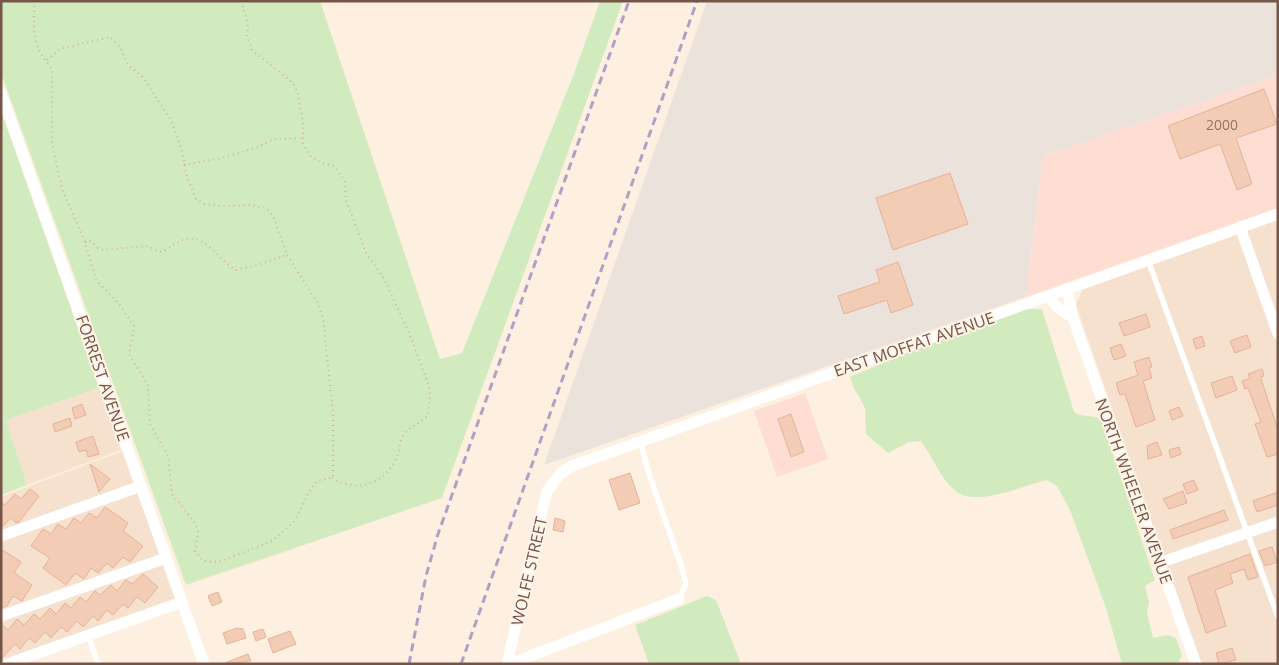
<svg xmlns="http://www.w3.org/2000/svg" width="1279" height="665" viewBox="0 0 1279 665" font-family="'Open Sans',sans-serif">
<rect width="100%" height="100%" fill="#fdf0e0"/>
<g fill="#f5e1ce">
<polygon points="1278,220 1278,664 1201,664 1076,305 1083,289"/>
<polygon points="99,388 121,450 27,485 6,420"/>
<polygon points="122,451 177,601 7,664 1,664 1,497"/>
</g>
<g fill="#feded3">
<polygon points="1278,75 1278,208 1026,297 1043,156"/>
<polygon points="805,393 828,459 777,477 754,411"/>
</g>
<polygon fill="#ebe2dc" points="707,1 1278,1 1278,75 1043,156 1026,297 544,465"/>
<g fill="#d2ebbe">
<polygon points="1,1 320,1 440,359 462,353 575,71 600,1 623,1 442,498 186,585 1,73"/>
<polygon points="1,111 99,388 6,420 27,485 1,495"/>
<path d="M1025,309H1042L1074,412L1079,415L1097,417L1102,422L1155,580L1145,586L1149,602L1147,613L1153,638L1167,635L1176,638L1182,655L1178,664H1122L1106,608L1070,510L1057,486L1047,480C1025,485 976,507 957,492C940,479 933,457 921,441L909,442L888,453L866,434L865,408L854,388L850,377L945,337Z"/>
<polygon points="707,596 716,600 741,664 649,664 635,625"/>
</g>
<g fill="#f3ccb6" stroke="#e7b196">
<polygon points="1264,89 1277,124 1236,138 1252,184 1237,190 1220,144 1180,159 1168,126"/>
<polygon points="950,173 968,224 893,250 876,198"/>
<polygon points="898,262 913,305 891,313 887,300 844,314 838,296 880,282 876,270"/>
<polygon points="1146,314 1150,327 1124,336 1119,323"/>
<polygon points="1247,335 1251,347 1235,353 1230,341"/>
<polygon points="1202,336 1205,346 1196,349 1193,339"/>
<polygon points="1121,344 1126,356 1114,360 1110,348"/>
<polygon points="1149,357 1152,367 1149,368 1152,378 1143,381 1155,420 1136,427 1125,394 1120,395 1116,383 1138,375 1134,362"/>
<polygon points="1262,369 1264,376 1261,377 1262,382 1278,430 1278,454 1267,457 1255,424 1261,422 1248,388 1245,389 1242,381 1250,378 1248,374"/>
<polygon points="1232,376 1237,390 1216,398 1211,383"/>
<polygon points="82,404 86,415 75,419 72,408"/>
<polygon points="1179,407 1183,416 1172,420 1169,411"/>
<polygon points="791,414 804,452 791,457 778,419"/>
<polygon points="70,418 72,426 55,432 53,424"/>
<polygon points="93,436 99,454 88,457 86,450 79,452 76,442"/>
<polygon points="1157,442 1162,455 1148,459 1147,446"/>
<polygon points="1179,447 1181,454 1171,458 1169,450"/>
<polygon points="90,464 110,479 99,492"/>
<polygon points="630,473 640,503 619,510 609,480"/>
<polygon points="1194,480 1198,490 1187,494 1183,484"/>
<polygon points="30,489 39,496 19,522 16,523 11,518 1,528 1,502 5,505 15,494 21,499"/>
<polygon points="1183,491 1187,503 1169,509 1163,499"/>
<polygon points="1278,492 1278,505 1257,512 1253,501"/>
<polygon points="105,507 128,523 123,531 143,546 130,562 123,557 113,568 107,563 98,573 91,568 84,579 75,573 66,585 43,568 50,558 31,546 43,529 51,534 58,524 66,529 74,518 81,523 89,513 97,518"/>
<polygon points="1224,510 1228,520 1173,539 1170,530"/>
<polygon points="555,518 565,521 563,532 553,530"/>
<polygon points="1272,547 1277,562 1265,566 1259,551"/>
<polygon points="1,549 21,562 14,573 32,585 22,601 13,596 7,606 1,608"/>
<polygon points="1250,554 1258,577 1248,580 1244,569 1230,574 1233,583 1215,590 1226,626 1206,633 1188,577"/>
<polygon points="143,574 158,587 145,603 137,597 128,608 123,604 113,615 107,610 98,621 93,616 83,627 77,621 67,632 61,627 51,638 45,632 35,643 29,638 20,649 15,644 1,659 1,624 8,630 17,619 24,625 34,614 40,619 50,608 56,614 65,603 71,608 80,597 86,602 95,591 100,595 111,585 117,591 126,580 132,584"/>
<polygon points="218,592 222,602 212,606 208,596"/>
<polygon points="237,628 243,629 246,638 227,644 223,633"/>
<polygon points="263,629 266,637 256,641 253,632"/>
<polygon points="290,631 296,644 273,653 268,639"/>
<polygon points="1232,648 1236,660 1219,664 1216,653"/>
<polygon points="248,654 251,661 225,664 225,663"/>
</g>
<g fill="none" stroke-linecap="round" stroke-linejoin="round">
<g stroke="#d8af9a" stroke-width="2" stroke-dasharray="1 4" stroke-linecap="butt">
<path d="M35,1C33,16 33,37 39,50C43,58 49,63 52,71V144L62,189L85,242L96,280L119,304L134,326L129,354L148,385L150,424L168,456L172,494L195,523L198,531L195,551L203,561L219,562L272,541L295,521L309,492L317,481L333,477V412L323,318L317,302L287,255L273,216L266,208L250,205L223,206L204,204L196,199L187,177L181,147L171,120L142,76L128,65L120,47L110,37L60,49L47,60"/>
<path d="M241,1L248,24L247,36L252,50L293,83L298,93L303,123V144L311,157L322,163L334,166L345,181L346,200L366,253L383,277L408,330L429,386L430,399L428,415C421,423 411,426 404,434C399,441 400,451 396,459C383,485 357,493 332,478"/>
<polyline points="184,165 222,158 258,147 274,139 302,138"/>
<path d="M85,242L91,241L98,248L103,250L148,246L159,252C169,250 176,242 185,239C206,234 220,262 236,270L258,265L287,255"/>
</g>
<g stroke="#fff" stroke-width="5.5">
<polyline points="1148,260 1278,617"/>
<polyline points="640,440 649,474 681,565 686,584 679,599"/>
<polyline points="88,635 98,664"/>
</g>
<g stroke="#fff" stroke-width="11">
<polyline points="1,93 204,664"/>
<polyline points="1240,227 1278,334"/>
<polyline points="1067,289 1073,318 1196,664"/>
<polyline points="1048,296 1058,308 1073,318"/>
<polyline points="1,536 141,486"/>
<polyline points="1159,563 1278,522"/>
<polyline points="1,616 166,558"/>
<polyline points="7,664 182,602"/>
<polyline points="507,664 547,491 561,473 572,466 1278,214"/>
<polyline points="510,664 679,599"/>
</g>
<g stroke="#b29fc6" stroke-width="3" stroke-dasharray="8 5" stroke-linecap="butt">
<polyline points="409,664 426,576 438,534 629,1"/>
<polyline points="461,664 697,1"/>
</g>
</g>
<g text-anchor="middle" stroke-width="4" stroke-linejoin="round" paint-order="stroke">
<g font-size="14" fill="#947363">
<text x="1222" y="130">2000</text>
</g>
<g font-size="16" fill="#745547" stroke="#fff4e7">
<text transform="translate(914 344) rotate(-19)" y="6">EAST MOFFAT AVENUE</text>
<text transform="translate(103 378) rotate(71)" y="6">FORREST AVENUE</text>
<text transform="translate(1134 491) rotate(70)" y="6">NORTH WHEELER AVENUE</text>
<text transform="translate(529 571) rotate(-77)" y="6">WOLFE STREET</text>
</g>
</g>
<rect width="1279" height="665" fill="none" stroke="#745547" stroke-width="5"/>
</svg>
